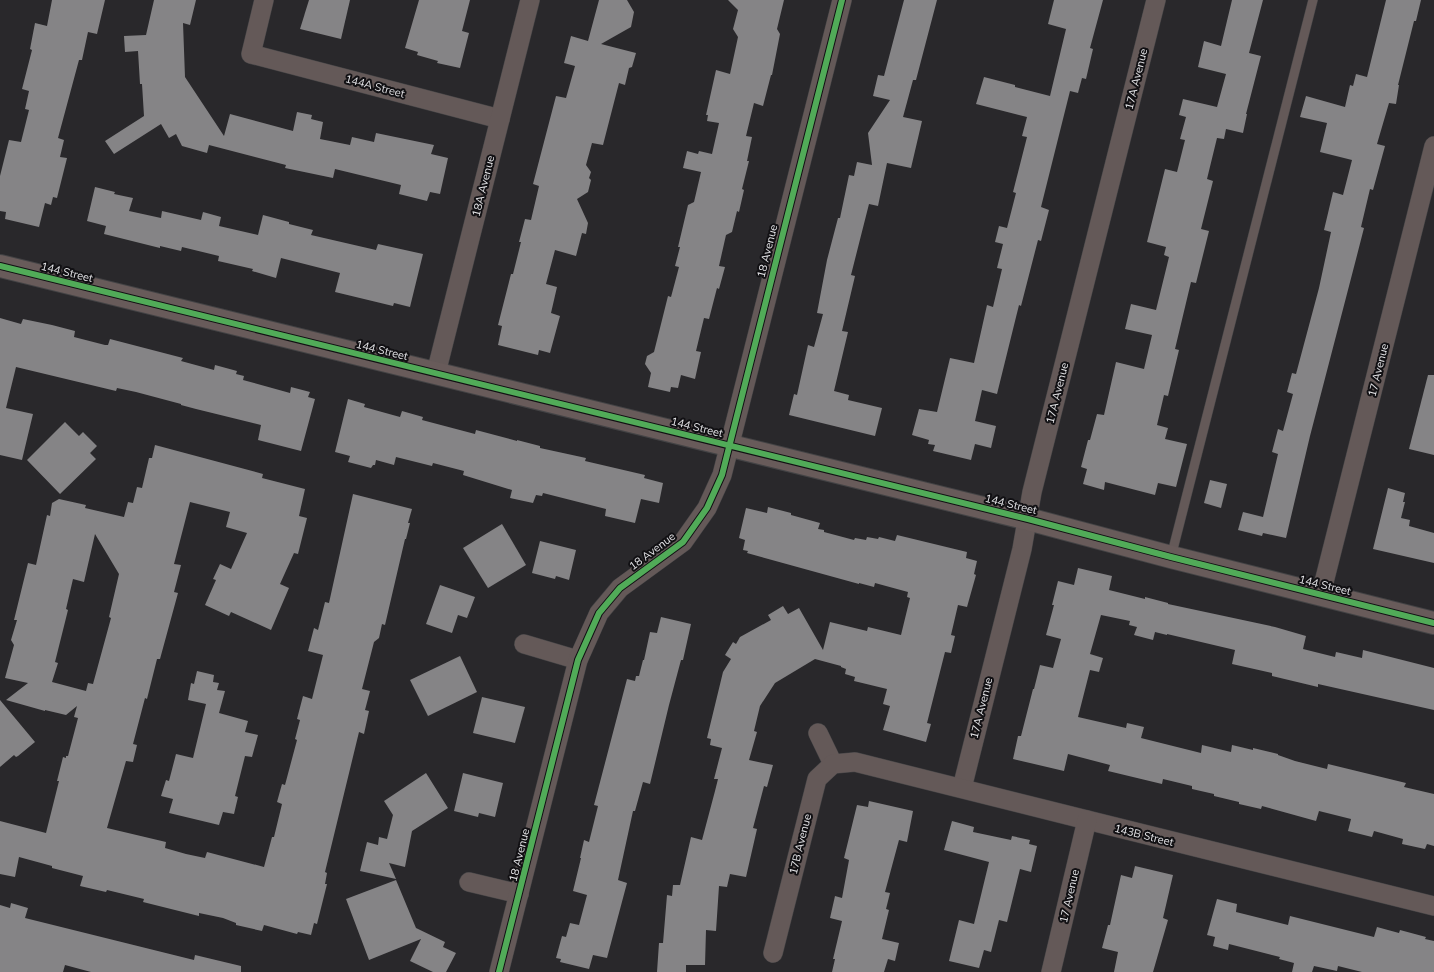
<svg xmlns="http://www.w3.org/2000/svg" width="1434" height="972" viewBox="0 0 1434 972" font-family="Mulish,sans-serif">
<rect width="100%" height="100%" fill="#29282b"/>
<g fill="#858486" fill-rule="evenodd">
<polygon points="52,0 105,0 97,34 88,32 82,60 79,60 58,138 64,140 60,157 67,158 57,198 53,197 51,205 45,203 39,227 5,219 6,212 0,211 0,176 9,140 21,142 29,110 25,109 29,91 22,89 32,50 30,49 35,23 47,26"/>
<polygon points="154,0 196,0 190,25 183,23 185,77 224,136 230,114 293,131 297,112 312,115 311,119 323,122 320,139 350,145 352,137 374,142 376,133 434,145 431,154 448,158 440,194 430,192 427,201 399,194 401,185 335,169 333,178 285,168 286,165 209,145 207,153 182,146 176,134 169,138 161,124 114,154 105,141 144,116 142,84 140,84 138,51 125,52 124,36 146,35"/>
<polygon points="309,0 350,0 341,39 300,29"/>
<polygon points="419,0 470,0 462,31 469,33 460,68 437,63 438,61 417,55 418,52 405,48"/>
<polygon points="599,0 627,0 634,12 631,27 601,44 636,53 632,67 629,68 625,85 619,83 603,145 592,143 586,165 591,172 589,178 591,180 588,192 577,199 588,223 586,234 582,233 576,256 555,250 546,284 557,287 551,313 560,316 550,353 539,350 538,355 498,345 502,326 498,325 511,274 513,274 521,242 519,242 525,219 531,220 539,186 533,184 556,96 566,98 575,66 564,63 571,36 588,41"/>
<polygon points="728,0 784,0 777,29 780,34 772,75 771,75 763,106 754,103 746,136 752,137 747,161 749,161 742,189 744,190 739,212 737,211 732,232 726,235 719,266 725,267 719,289 717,288 709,319 704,318 696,351 701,352 695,379 681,375 678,388 671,387 670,392 648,387 651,373 645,364 647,356 654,352 668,296 671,297 679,267 675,266 680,247 678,247 688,205 694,202 701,172 683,168 687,151 698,154 699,151 712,154 719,123 707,121 708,115 706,115 716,70 730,74 738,37 733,29 738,10"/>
<polygon points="904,0 937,0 916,80 913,80 903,117 922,121 911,168 887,163 878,206 869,204 851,275 855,276 842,331 848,332 834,391 849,395 848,400 882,408 875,436 789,415 794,394 797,395 808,345 814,347 823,314 817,313 827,260 838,218 840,218 849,175 854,176 857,162 872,165 868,133 890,100 873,96 878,75 884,76"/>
<polygon points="1054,0 1103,0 1090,48 1093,49 1086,79 1082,78 1078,93 1070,91 1041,207 1049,210 1041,241 1038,240 1021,306 1019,305 997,394 982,390 975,421 996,426 991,448 975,444 971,460 933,451 935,445 928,444 929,440 912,435 919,409 937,412 950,358 974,363 987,305 993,307 1002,269 997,268 1003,244 995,242 999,226 1007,228 1016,193 1013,192 1027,137 1022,136 1027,117 976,104 984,77 1015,85 1015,87 1050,96 1066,29 1048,24"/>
<polygon points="1232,0 1263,0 1249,53 1261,56 1246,114 1247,114 1243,133 1226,129 1224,139 1217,138 1207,179 1213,181 1201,229 1209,231 1196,283 1191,282 1175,349 1179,350 1168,396 1164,395 1157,425 1168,428 1165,439 1187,444 1176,487 1158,483 1155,495 1105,482 1104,490 1083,484 1087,469 1081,467 1088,440 1090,440 1097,414 1104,415 1116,362 1144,369 1152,335 1125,329 1131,304 1156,310 1169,257 1164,255 1166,247 1147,242 1165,169 1177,172 1185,140 1180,139 1186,117 1179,115 1183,99 1217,107 1226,74 1198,67 1204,41 1221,46"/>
<polygon points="1386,0 1421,0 1416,21 1414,21 1398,85 1399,85 1396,104 1389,103 1377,144 1385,146 1373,190 1370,189 1361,227 1364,228 1355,263 1310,436 1286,538 1263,533 1262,536 1238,530 1243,512 1263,517 1278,454 1272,452 1278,429 1283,431 1293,394 1287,392 1292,373 1296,374 1304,344 1319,288 1331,232 1324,230 1333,192 1343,195 1352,160 1320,152 1327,123 1300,117 1306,96 1345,107 1350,85 1353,86 1356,74 1367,77"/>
<polygon points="95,187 115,192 114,194 133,198 129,211 161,218 162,211 201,220 203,212 221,217 219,226 258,235 263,215 289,222 289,224 313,230 311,235 376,250 378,244 423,254 410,307 394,303 393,306 335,292 340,273 281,258 276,278 252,271 253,269 218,261 219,256 182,247 181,251 160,246 160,248 104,234 106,226 87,221"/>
<polygon points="0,318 21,324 23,319 52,325 75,331 74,337 105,345 108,345 110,339 183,358 181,361 214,370 215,365 237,371 236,374 244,376 243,380 290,393 291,387 310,392 308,397 315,399 301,451 258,440 261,425 196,409 181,405 181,404 136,392 117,388 116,391 16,367 6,408 33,414 22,460 0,455"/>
<polygon points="1428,375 1434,375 1434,455 1409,449"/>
<polygon points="348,399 365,404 364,407 400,417 402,411 423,417 422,420 475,434 476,430 517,441 517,440 540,446 540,448 586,458 585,461 645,475 644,478 663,483 659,503 641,499 635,523 605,516 606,509 543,493 542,496 536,495 533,503 510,498 512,490 463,475 464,471 433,463 432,466 396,457 394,465 376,460 375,465 373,465 371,468 348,462 350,456 335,452"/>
<polygon points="65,422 79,436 83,432 97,446 90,453 96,459 60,494 27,460"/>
<path d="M155,445L263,474L262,478L305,489L299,516L307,518L298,554L294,553L280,584L289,588L271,630L231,612L229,616L205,605L216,580L213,579L220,564L231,569L247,533L226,527L230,512L190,502L174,564L181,565L174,592L178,593L160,659H157L147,699L145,698L133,744L137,745L133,762L126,761L107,828L166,842L165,848L186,854L205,858L207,852L264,867L272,837H274L282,804L277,802L282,784L285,785L297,740L295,739L300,720L297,719L303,696L312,699L323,655L308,651L314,628L318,630L325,602L329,603L353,494L412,509L408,523H410L406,539H405L385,625L382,624L379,638L374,642L362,689L370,691L365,710L369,711L364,734L359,732L325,872L327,873L325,884H327L317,924L314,923L311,935L298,932L297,934L264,925L262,931L236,925V923L223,918L199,913V916L143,902L144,899L107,890L106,892L80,886L83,876L52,868V866L19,857L15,877L0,874V821L46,833L59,781H57L63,757L66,758V756H68L78,718L74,717L77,706L66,715L45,710V711L6,700L28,683L5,678L14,645L11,640L17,620H14L28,563L36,565L47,515L50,516L52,503L59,499L86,505L85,508L124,517L128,502L133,503L137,487L142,488L149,458H152ZM95,534L119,574L109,617L111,618L93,684L88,683L86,691L52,682L58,663L55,662L68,610L66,609L73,579L84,582Z"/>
<polygon points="1210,480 1227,484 1221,508 1204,503"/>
<polygon points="1388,488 1405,493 1403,502 1405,502 1401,518 1410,520 1409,526 1434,533 1434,563 1373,549"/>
<polygon points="768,507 791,513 791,515 820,523 818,529 824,530 824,532 854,540 855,538 866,540 867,537 878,539 879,537 895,541 897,535 967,552 966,558 977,561 974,574 976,575 967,607 958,605 951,635 955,636 951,653 945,652 927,723 931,724 926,742 883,730 890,706 883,704 887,689 854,681 855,677 845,674 846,669 841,667 841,666 815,659 775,683 760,706 754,731 757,732 749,760 773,765 767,787 764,786 753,828 757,829 746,877 730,874 727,887 719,886 716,931 706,930 705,965 686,965 686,972 657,972 659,943 663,943 667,895 672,896 673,885 680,885 691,837 702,840 715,791 718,779 714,779 722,748 710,745 711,739 707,738 723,672 731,659 725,655 733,642 736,644 740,637 771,620 768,615 783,606 788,614 799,608 823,650 830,622 867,631 868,627 901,635 910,598 907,597 908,592 875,583 874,587 859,583 859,584 747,553 748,551 743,550 745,540 739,538 746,508 767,513"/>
<polygon points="502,524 526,565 488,588 463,548"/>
<polygon points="540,541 576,550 569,580 556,576 555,579 532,573"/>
<polygon points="1078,568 1112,576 1109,590 1145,599 1145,597 1168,603 1168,604 1275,627 1306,636 1303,649 1335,657 1336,652 1362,658 1363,650 1434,668 1434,710 1318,684 1318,687 1272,676 1272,673 1232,664 1235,650 1167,634 1167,635 1155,632 1153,640 1134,635 1137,627 1129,625 1130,621 1101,615 1090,654 1103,658 1099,672 1090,670 1078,717 1126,728 1127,723 1144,727 1141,738 1201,753 1202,745 1231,752 1232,745 1253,750 1253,748 1278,754 1278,755 1295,761 1327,769 1328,764 1406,783 1404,787 1434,794 1434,846 1427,844 1425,849 1402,844 1403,839 1374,831 1372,837 1348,831 1351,819 1319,811 1316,821 1262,806 1261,809 1239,804 1239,802 1214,796 1214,794 1192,789 1192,786 1163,779 1162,784 1108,771 1110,765 1068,754 1064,771 1013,759 1018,736 1021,736 1033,689 1034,689 1040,665 1053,668 1061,639 1046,635 1054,605 1052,605 1058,581 1074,585"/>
<polygon points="440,585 475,597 467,618 458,615 452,633 426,624"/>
<polygon points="661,617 691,624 683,660 681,660 669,705 650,784 643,782 635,811 633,811 618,880 627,883 607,958 593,955 589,969 560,962 561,959 556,958 562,936 566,937 570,923 579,925 587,895 573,891 581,858 580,858 584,840 589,842 598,806 594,805 627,679 635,681 636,676 639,676 643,660 644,660 650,632 657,633"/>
<polygon points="460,656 477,692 428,716 410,680"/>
<polygon points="197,671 214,675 213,682 219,683 217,690 225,691 219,713 248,721 245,732 258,735 252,757 245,756 235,796 238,797 234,814 223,812 219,825 169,813 173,799 161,796 166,780 169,781 176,754 193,758 206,704 188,700 191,683 194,684"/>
<polygon points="482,697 525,707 515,743 473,733"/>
<polygon points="0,700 35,742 18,756 16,757 14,755 0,767"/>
<polygon points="426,773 448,808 412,831 405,867 389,863 396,879 360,871 367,842 378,845 379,837 387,839 393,815 384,801"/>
<polygon points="463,773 503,783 495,817 479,813 478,817 454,811"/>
<polygon points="869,801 913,811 907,842 899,840 885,892 890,893 886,909 889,910 882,939 899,943 895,961 888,959 884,972 832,972 835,959 833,959 842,921 830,918 835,896 842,898 849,860 844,858 857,805 868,807"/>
<polygon points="952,821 974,827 973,832 1011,840 1012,836 1030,840 1029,844 1037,846 1031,872 1020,869 1007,922 999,920 991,952 984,950 979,968 949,961 959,920 974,924 989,862 944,850"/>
<polygon points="1135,866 1173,875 1163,918 1168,920 1153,972 1114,972 1118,952 1102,948 1108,925 1110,925 1121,875 1132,878"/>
<polygon points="396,880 416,928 445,942 443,947 456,953 446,972 433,972 410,961 421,939 369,960 346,899"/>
<polygon points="1217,899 1237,904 1236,912 1288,925 1290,916 1374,937 1377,927 1399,933 1400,930 1426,937 1425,939 1434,941 1434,972 1362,972 1338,966 1337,971 1314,966 1312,972 1292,972 1294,963 1279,959 1280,957 1229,944 1228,950 1213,946 1215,937 1207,935"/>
<polygon points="11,903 28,908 25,918 194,960 195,955 241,966 241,972 91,972 65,965 63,972 0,972 0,905 10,908"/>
</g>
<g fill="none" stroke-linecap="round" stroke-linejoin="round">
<defs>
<polyline id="lane" points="1171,557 1313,0"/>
<g id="street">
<polyline points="264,0 251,54 500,119"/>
<polyline points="436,373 530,0"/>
<polyline points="1321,594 1434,146"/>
<polyline points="524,644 578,660"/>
<polyline points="818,733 833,764"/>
<polyline points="962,788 1022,549 1032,492 1156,0"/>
<polyline points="469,882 519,894"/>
<polyline points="773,953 817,779 833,764 855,762 1087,820 1434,906"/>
<polyline points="499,972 578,660 599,613 620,588 683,542 707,508 722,475 842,0"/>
<polyline points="1051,972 1087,820"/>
</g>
<polyline id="secondary" points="0,266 1028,519 1171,557 1434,623"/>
</defs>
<use href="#lane" stroke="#434345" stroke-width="10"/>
<use href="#street" stroke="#434345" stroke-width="20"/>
<use href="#secondary" stroke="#434345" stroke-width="24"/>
<use href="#lane" stroke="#645958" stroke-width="9"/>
<use href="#street" stroke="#645958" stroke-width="19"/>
<use href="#secondary" stroke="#685b5a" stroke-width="22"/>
<defs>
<g id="cycleway">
<polyline points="0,266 1028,519 1171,557 1434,623"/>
<polyline points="499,972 578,660 599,613 620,588 683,542 707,508 722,475 842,0"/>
</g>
</defs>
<use href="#cycleway" stroke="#111013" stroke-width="8"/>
<use href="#cycleway" stroke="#51ab58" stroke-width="6"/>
</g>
<g text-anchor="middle" stroke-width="4" stroke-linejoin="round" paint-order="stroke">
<g font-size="11" fill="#e5e5e8" stroke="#111013">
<text transform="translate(1136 79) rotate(-76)" y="4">17A Avenue</text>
<text transform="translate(375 86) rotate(15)" y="4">144A Street</text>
<text transform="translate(483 186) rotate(-76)" y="4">18A Avenue</text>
<text transform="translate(767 251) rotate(-76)" y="4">18 Avenue</text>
<text transform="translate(67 272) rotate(14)" y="4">144 Street</text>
<text transform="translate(382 350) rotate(14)" y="4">144 Street</text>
<text transform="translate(1378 370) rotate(-76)" y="4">17 Avenue</text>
<text transform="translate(1057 393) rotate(-76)" y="4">17A Avenue</text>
<text transform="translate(697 427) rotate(14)" y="4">144 Street</text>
<text transform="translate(1011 504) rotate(14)" y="4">144 Street</text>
<text transform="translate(652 551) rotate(-37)" y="4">18 Avenue</text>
<text transform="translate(1325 585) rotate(14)" y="4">144 Street</text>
<text transform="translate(981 708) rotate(-76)" y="4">17A Avenue</text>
<text transform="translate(1144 835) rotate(14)" y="4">143B Street</text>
<text transform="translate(800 844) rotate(-76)" y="4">17B Avenue</text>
<text transform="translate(519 855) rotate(-76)" y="4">18 Avenue</text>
<text transform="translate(1069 896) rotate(-77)" y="4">17 Avenue</text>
</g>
</g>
</svg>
